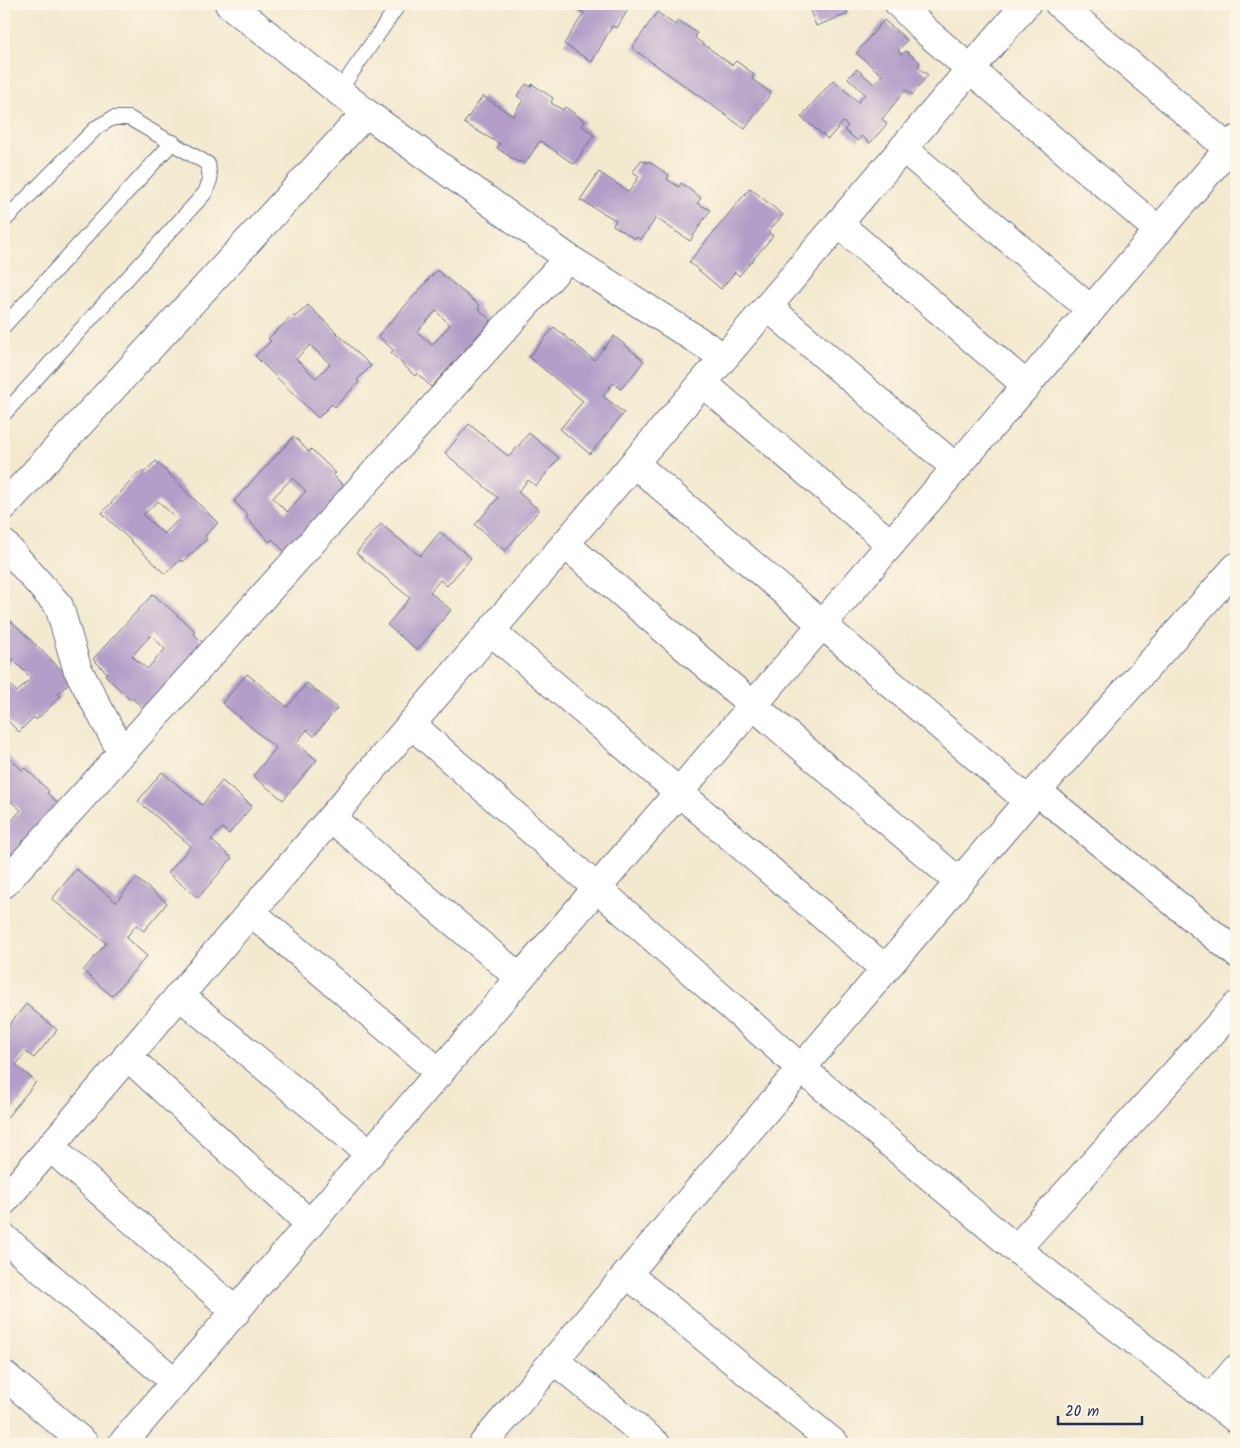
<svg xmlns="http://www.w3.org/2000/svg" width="1240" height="1448" viewBox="0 0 1240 1448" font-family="Kalam,sans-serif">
<rect width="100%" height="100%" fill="#fcf5e5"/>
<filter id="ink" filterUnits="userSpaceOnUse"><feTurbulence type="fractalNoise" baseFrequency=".02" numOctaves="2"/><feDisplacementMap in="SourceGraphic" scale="10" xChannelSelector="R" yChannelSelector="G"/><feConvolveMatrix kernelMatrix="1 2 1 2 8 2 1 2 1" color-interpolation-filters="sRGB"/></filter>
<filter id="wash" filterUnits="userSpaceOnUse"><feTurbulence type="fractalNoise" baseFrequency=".0096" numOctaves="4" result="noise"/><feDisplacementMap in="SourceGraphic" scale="20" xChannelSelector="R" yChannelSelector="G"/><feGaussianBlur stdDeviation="1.12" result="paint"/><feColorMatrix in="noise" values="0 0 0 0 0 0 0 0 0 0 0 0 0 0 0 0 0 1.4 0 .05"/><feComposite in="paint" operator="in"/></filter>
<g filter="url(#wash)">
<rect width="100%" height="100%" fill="#f3e9cf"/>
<g id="blocks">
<g fill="#b29ec8" fill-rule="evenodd">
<polygon points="567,4 629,4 630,6 617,28 612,26 592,62 564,44 584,13"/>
<polygon points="808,4 845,4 848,14 816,26"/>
<polygon points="657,12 675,25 678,20 697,33 695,38 732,65 736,61 754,74 752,79 771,93 745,129 632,48"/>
<polygon points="884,20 907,40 898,51 902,54 906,51 920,62 918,67 928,75 912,95 905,90 882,119 887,124 870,143 861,136 858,141 844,130 848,126 843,122 828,139 801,117 833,80 858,102 865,94 848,78 857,69 874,84 882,75 856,53"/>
<polygon points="526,84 531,87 532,84 553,98 551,103 563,110 565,107 585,121 582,126 594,135 574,164 540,141 525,164 520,161 519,163 497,148 500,144 464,123 483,96 513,116 523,100 517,96"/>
<polygon points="641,160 647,163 648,161 669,175 667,179 679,187 681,183 701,198 697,203 710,210 690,241 656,218 641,240 636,237 635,239 613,225 616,220 580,200 599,172 629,192 639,176 633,172"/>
<polygon points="750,188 783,215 768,232 773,236 739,276 735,272 721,289 689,262"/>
<path d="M437,270L480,306L478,308L491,321L431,387L417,373L415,376L391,353L393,350L378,336ZM436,311L450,325L432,345L417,332Z"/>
<path d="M308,305L371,366L357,380L359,382L335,407L332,404L318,418L255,356L271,341L268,339L293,315L295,317ZM310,345L330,364L316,378L296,359Z"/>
<polygon points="554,327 594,360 614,336 644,361 621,389 613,383 603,396 624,413 590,454 560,429 583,401 529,357"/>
<polygon points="469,424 509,457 529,433 559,458 536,486 528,480 518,492 539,510 505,551 475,525 498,498 445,453"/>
<path d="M294,436L309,452L311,449L336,473L333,475L346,488L286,553L272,539L270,542L246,518L248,516L234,501ZM292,478L306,491L287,512L273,498Z"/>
<path d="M156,461L218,523L205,536L207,539L183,562L180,560L165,574L102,513L140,471L143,473ZM158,501L178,520L164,534L143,515Z"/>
<polygon points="381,524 420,556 440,532 471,558 447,586 440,580 430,592 451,610 417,650 387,625 410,598 356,553"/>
<path d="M153,594L195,631L193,633L205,645L145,710L131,697L129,699L105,675L107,673L93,659ZM151,635L165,649L147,669L132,656Z"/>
<polygon points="9,619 72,680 58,694 61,696 36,720 34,717 19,732 4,717 4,679 17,692 31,678 12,659 4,667 4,624"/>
<polygon points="247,674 287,707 307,683 337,708 314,736 307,730 296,743 317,760 283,800 253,776 276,748 222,703"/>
<polygon points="7,755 22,770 25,768 49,791 47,793 60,805 4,871 4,830 21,810 6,797 4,799 4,759"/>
<polygon points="162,772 202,805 222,781 252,806 229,834 222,828 211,840 232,858 198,898 168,873 191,846 138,801"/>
<polygon points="76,869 116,902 136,878 167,903 144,931 136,925 126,938 147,956 112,996 83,971 106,943 52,899"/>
<polygon points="26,1004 57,1030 34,1058 26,1052 16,1065 36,1082 4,1121 4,1027 6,1029"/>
</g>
</g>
</g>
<g filter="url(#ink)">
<use href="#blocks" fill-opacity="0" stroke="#677086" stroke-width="1"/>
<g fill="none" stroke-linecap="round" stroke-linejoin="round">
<defs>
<g id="service">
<polyline points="339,91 399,4"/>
<polyline points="4,221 97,127 113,118 129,118 208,164 210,180 205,193 4,414"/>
<polyline points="4,326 173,142"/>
</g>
<g id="minor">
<polyline points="229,4 366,113 568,258 724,357"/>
<polyline points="899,4 927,32 1159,231"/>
<polyline points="1059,4 1229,149"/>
<polyline points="903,148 1091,310"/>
<polyline points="839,224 1027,386"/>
<polyline points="768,307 956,468"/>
<polyline points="703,383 891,544"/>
<polyline points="634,463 1028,801"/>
<polyline points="4,506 366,113"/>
<polyline points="4,544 59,606 77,668 121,751"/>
<polyline points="565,544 959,882"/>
<polyline points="491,631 885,969"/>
<polyline points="411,724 801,1068 1016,1249 1236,1419"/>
<polyline points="1037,791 1236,953"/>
<polyline points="331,818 520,978"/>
<polyline points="4,884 568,258"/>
<polyline points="251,912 440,1073"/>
<polyline points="179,995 370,1154"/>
<polyline points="127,1056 310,1224"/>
<polyline points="50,1147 236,1312"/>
<polyline points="4,1201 1026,4"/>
<polyline points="4,1238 175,1382"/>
<polyline points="1016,1249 1236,1006"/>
<polyline points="627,1274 835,1444"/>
<polyline points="554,1360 656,1444"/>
<polyline points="4,1375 85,1444"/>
<polyline points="1211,1398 1236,1369"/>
<polyline points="122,1444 1236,140"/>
<polyline points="483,1444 1028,801 1236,567"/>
</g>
</defs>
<use href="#service" stroke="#677086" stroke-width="16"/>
<use href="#minor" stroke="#677086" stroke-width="30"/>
<use href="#service" stroke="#fff" stroke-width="14"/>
<use href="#minor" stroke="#fff" stroke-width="28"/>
</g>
</g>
<rect width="1240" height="1448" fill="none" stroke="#fcf5e5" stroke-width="20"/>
<path d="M1058 1416v8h84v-8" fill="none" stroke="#1b2f5e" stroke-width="2.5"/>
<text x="1065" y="1416" font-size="15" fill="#1b2f5e" stroke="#fcf5e5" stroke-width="4" paint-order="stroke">20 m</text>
</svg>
